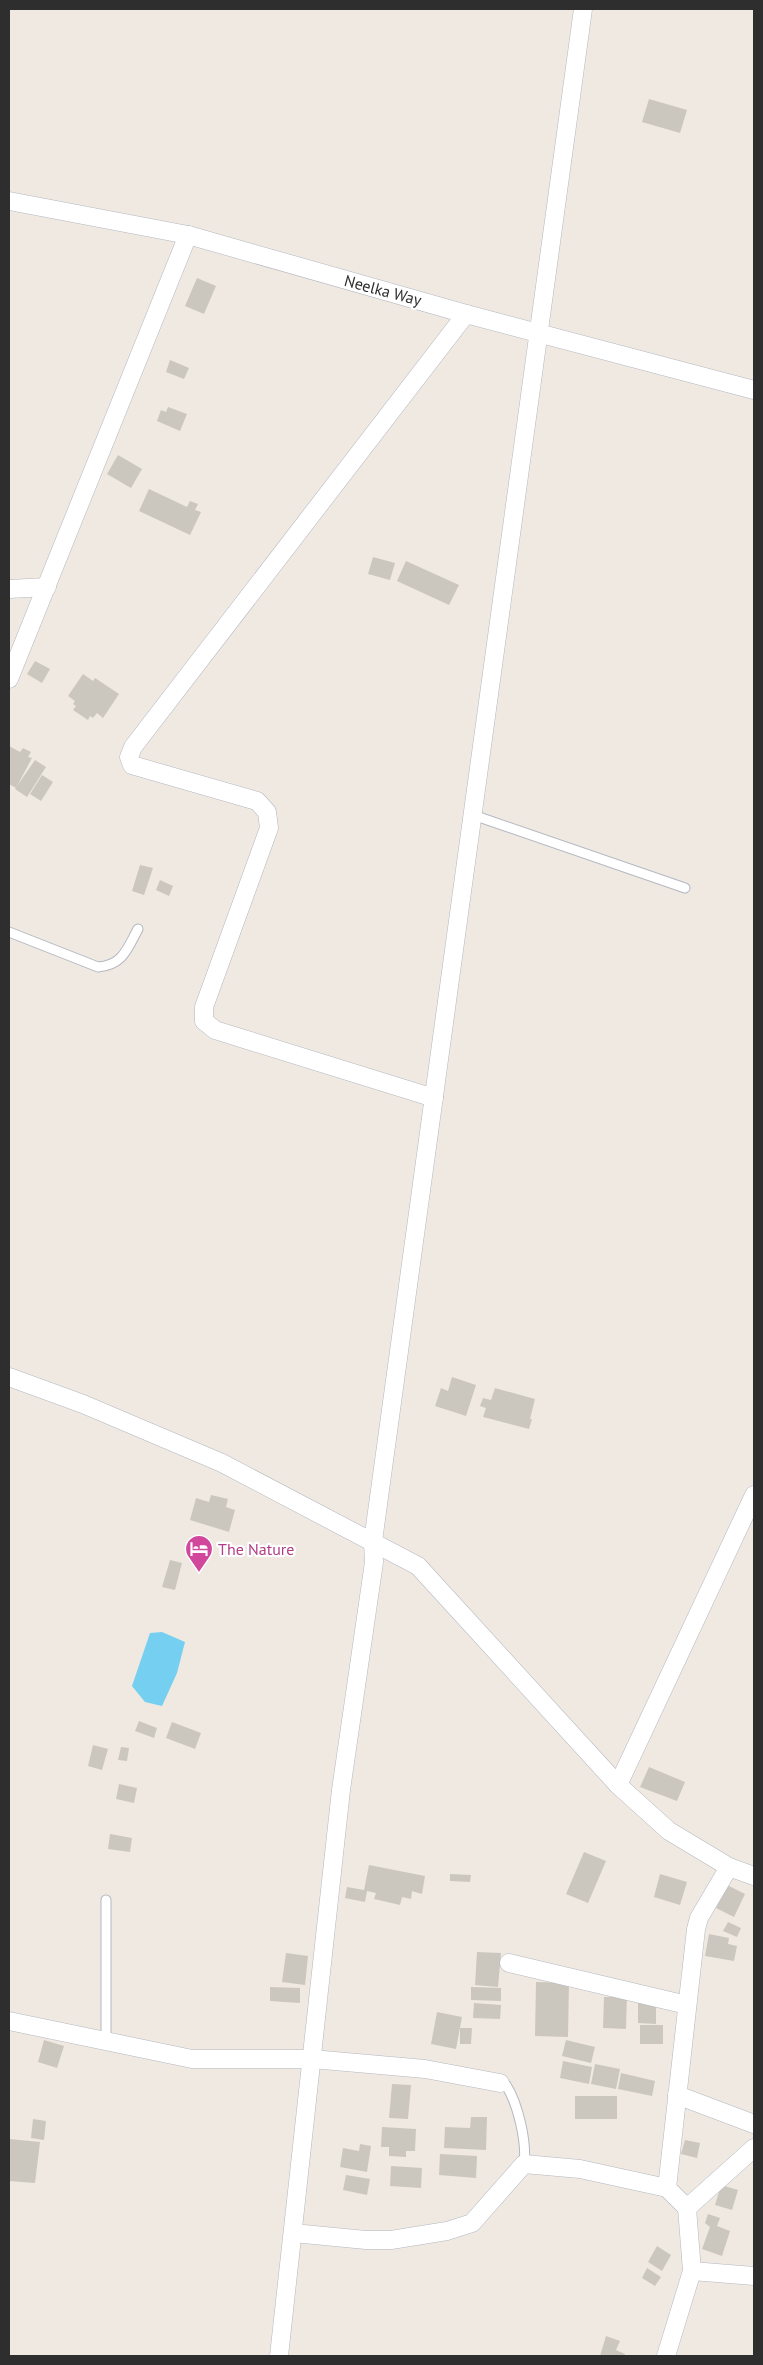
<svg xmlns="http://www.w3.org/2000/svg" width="763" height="2365" viewBox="0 0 763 2365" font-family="'PT Sans',sans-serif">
<rect width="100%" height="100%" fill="#efe9e1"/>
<polygon fill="#75cff0" points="162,1632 185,1642 177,1673 162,1706 145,1702 132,1686 150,1633"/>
<g fill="#cbc7bf">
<polygon points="649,99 687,110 680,133 642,122"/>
<polygon points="197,278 216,286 204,314 185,306"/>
<polygon points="170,360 189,368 184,379 166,372"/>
<polygon points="168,407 187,414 180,431 157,421 161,410 166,412"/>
<polygon points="118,455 142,469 131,488 107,474"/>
<polygon points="149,489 187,507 190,501 198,504 195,510 201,512 190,535 139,511"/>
<polygon points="373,557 395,563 390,580 368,574"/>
<polygon points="406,561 459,585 449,605 397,581"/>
<polygon points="35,661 50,669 42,683 27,674"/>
<polygon points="83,674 93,681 95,678 119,694 103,718 97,713 93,718 90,716 88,720 73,710 76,706 73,704 75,701 68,696"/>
<polygon points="9,746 20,752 23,748 31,752 28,757 32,758 16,788 9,784"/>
<polygon points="35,760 46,767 27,797 15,789"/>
<polygon points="42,775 53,782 41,801 30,794"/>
<polygon points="140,865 153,868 144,895 132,891"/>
<polygon points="160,880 173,886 169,896 156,890"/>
<polygon points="452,1377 476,1385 466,1416 435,1406 441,1388 448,1391"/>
<polygon points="495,1388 535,1399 530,1419 532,1419 529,1429 483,1417 486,1408 480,1406 483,1398 491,1400"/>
<polygon points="211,1495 228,1499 226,1507 235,1510 229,1532 190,1520 196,1498 209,1502"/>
<polygon points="170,1560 182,1563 175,1590 162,1587"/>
<polygon points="139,1721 157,1728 154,1738 135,1731"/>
<polygon points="172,1722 201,1733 195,1749 166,1738"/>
<polygon points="93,1745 108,1749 102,1770 88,1766"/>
<polygon points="121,1747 129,1748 127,1761 118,1760"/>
<polygon points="649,1767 685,1782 677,1801 640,1787"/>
<polygon points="119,1784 137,1788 134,1803 116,1799"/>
<polygon points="110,1834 132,1838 130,1852 108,1849"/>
<polygon points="584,1852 606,1861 588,1903 566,1894"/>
<polygon points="369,1865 425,1876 422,1894 412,1891 411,1899 402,1897 400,1905 374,1899 376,1893 367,1891 365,1902 345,1898 347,1887 364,1890"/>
<polygon points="450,1874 471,1875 470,1882 450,1881"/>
<polygon points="660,1874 687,1882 680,1905 654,1897"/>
<polygon points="727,1885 745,1894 734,1917 716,1908"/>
<polygon points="728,1922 741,1928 737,1937 723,1931"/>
<polygon points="709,1934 729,1938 728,1944 737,1946 734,1961 705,1956"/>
<polygon points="477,1952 501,1953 498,1987 475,1985"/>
<polygon points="286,1953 308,1956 305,1985 282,1982"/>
<polygon points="536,1982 569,1983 568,2037 535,2036"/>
<polygon points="270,1987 300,1988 300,2003 270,2001"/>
<polygon points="471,1987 501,1988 501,2001 471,2000"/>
<polygon points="613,1994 627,1994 626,2029 603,2028 604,1997 613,1997"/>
<polygon points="638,2000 656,2001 656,2024 638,2023"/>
<polygon points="474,2003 501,2005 500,2019 473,2018"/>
<polygon points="437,2012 462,2017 456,2049 431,2044"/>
<rect x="640" y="2025" width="23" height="19"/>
<polygon points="460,2028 472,2028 471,2044 460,2044"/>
<polygon points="44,2040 64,2046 57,2068 38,2062"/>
<polygon points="566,2040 595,2047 591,2063 562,2056"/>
<polygon points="563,2061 592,2067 589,2084 560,2078"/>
<polygon points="595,2064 620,2069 616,2089 591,2084"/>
<polygon points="621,2073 655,2081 652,2096 618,2089"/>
<polygon points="392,2084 411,2085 408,2119 389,2118"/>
<rect x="575" y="2096" width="42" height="23"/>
<polygon points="471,2117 487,2117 486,2150 444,2148 445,2127 470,2128"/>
<polygon points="33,2119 46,2121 44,2140 31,2138"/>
<polygon points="382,2127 416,2129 415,2151 406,2151 406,2157 389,2156 389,2147 381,2147"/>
<polygon points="9,2139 40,2142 35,2183 9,2181"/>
<polygon points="685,2140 700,2143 697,2158 681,2154"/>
<polygon points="360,2144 371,2146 367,2172 340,2167 343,2148 359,2151"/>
<polygon points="440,2154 477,2156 476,2178 439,2175"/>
<polygon points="391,2166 422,2168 421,2188 390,2186"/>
<polygon points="346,2175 370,2179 367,2195 343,2190"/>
<polygon points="721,2185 738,2190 732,2210 715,2205"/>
<polygon points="708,2214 720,2218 717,2226 730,2231 722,2256 702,2249 710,2227 705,2223"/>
<polygon points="657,2246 671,2255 662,2271 648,2262"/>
<polygon points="647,2268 661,2277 655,2286 642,2278"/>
<polygon points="606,2336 620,2341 616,2350 625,2354 624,2356 600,2356"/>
</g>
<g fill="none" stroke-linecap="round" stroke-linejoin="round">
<defs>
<g id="service">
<polyline points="473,815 685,888"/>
<path d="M9,932L98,967C123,965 127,949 138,929"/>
<polyline points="106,1900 106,2043"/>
<path d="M500,2083L506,2085C518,2104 527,2142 524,2164"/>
</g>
<g id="minor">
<polyline points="9,201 188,235 466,314 754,390"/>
<polyline points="9,589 47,587"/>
<polyline points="9,679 188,235"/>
<polyline points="434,1098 215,1030 204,1021 204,1007 269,828 267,812 257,801 132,765 129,757 133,747 466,314"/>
<polyline points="9,1377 83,1404 222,1463 418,1566 618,1785 669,1831 729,1867 754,1876"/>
<polyline points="618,1785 754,1495"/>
<polyline points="509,1963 687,2005"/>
<polyline points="9,2021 192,2059 312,2059 425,2069 500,2083"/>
<polyline points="677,2095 754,2124"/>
<polyline points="667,2188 696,1929 699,1918 729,1867"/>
<polyline points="687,2208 754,2148"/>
<polyline points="293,2233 366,2240 391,2240 447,2231 472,2223 524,2164 580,2169 667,2188 687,2208 692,2271 754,2276"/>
<polyline points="279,2356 341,1790 374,1562 373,1541 583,9"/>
<polyline points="666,2356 692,2271"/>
</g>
</defs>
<use href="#service" stroke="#b4b7c1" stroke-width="11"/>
<use href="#minor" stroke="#b4b7c1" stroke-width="19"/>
<use href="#service" stroke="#fff" stroke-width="9"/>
<use href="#minor" stroke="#fff" stroke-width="18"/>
</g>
<defs>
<symbol id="hotel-pin" viewBox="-11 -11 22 30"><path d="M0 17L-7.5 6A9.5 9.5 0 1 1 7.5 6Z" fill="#d1479c" stroke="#fff"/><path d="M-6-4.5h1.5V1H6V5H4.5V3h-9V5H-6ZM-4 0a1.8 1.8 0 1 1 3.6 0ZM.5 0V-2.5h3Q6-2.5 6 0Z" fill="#fff"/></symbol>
</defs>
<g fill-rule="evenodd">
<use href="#hotel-pin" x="183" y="1533" width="32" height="43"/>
</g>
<g text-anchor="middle" stroke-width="4.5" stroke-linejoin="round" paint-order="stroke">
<g font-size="16" fill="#2e2e2e" stroke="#fff">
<text transform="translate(383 290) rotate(15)" y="6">Neelka Way</text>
</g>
<g font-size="16" fill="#b23c85" stroke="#fff" text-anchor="start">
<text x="218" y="1555">The Nature</text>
</g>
</g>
<rect width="763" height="2365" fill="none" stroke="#2e2e2e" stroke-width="20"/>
</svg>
